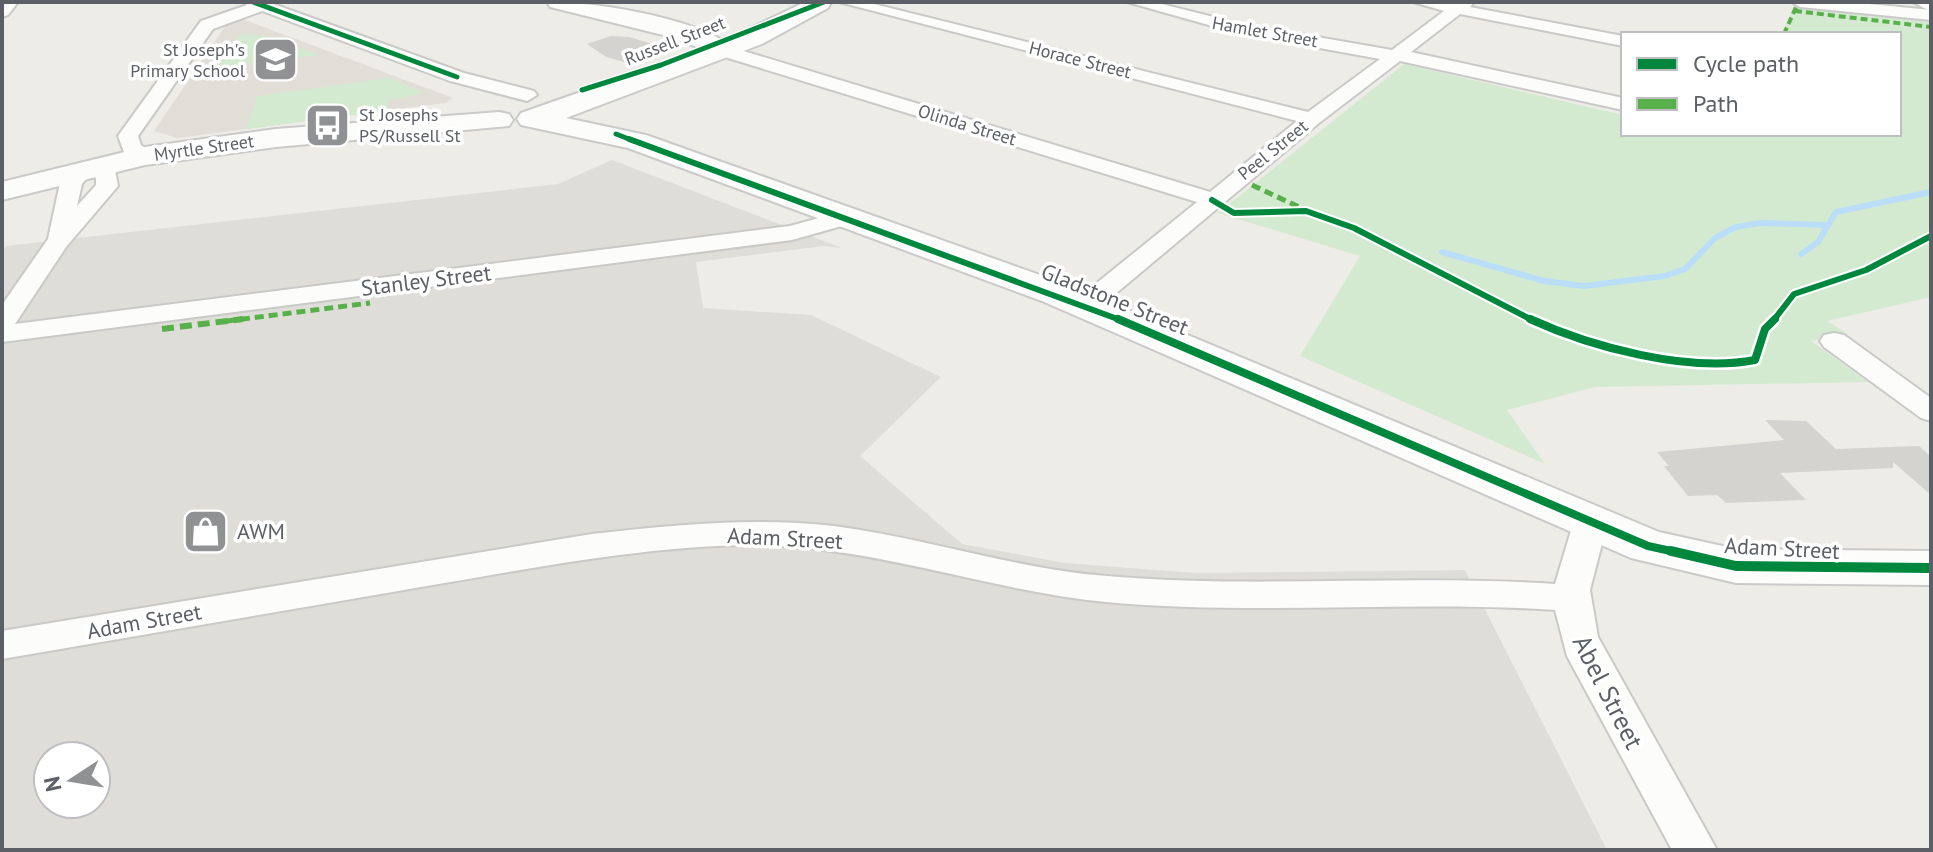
<svg xmlns="http://www.w3.org/2000/svg" width="1933" height="852" viewBox="0 0 1933 852" font-family="'PT Sans',sans-serif">
<rect width="100%" height="100%" fill="#edece7"/>
<path fill="#deddd8" fill-rule="evenodd" d="M612,160L842,248L824,246L696,262L703,308L811,315L941,377L860,456L962,544L1065,563L1195,573L1465,570L1607,850H2V251L6,246L558,184ZM48,756H96V804H48Z"/>
<polygon fill="#e0ded7" points="240,18 453,98 445,103 177,138 154,131 228,22"/>
<g fill="#d3ead1">
<polygon points="1795,5 1931,20 1931,297 1827,321 1848,334 1811,341 1868,382 1595,387 1507,410 1545,464 1300,356 1360,256 1218,213 1404,64 1623,115 1623,134 1899,134 1899,34 1781,34"/>
<polygon points="247,35 267,36 318,55 219,67 238,37"/>
<polygon points="390,78 424,93 388,101 388,110 246,129 257,96"/>
</g>
<g fill="none" stroke-linecap="round" stroke-linejoin="round">
<g stroke="#baddf8" stroke-width="6">
<polyline points="1442,252 1544,281 1584,286 1665,276 1685,269 1715,238 1736,227 1760,223 1827,225"/>
<polyline points="1801,254 1818,242 1836,212 1931,192"/>
</g>
</g>
<g fill="#d4d3d0">
<polygon points="611,36 629,37 670,49 631,64 606,57 587,44"/>
<polygon points="1765,420 1806,421 1836,449 1919,446 1931,457 1931,495 1893,462 1893,468 1780,473 1806,500 1726,503 1717,495 1688,496 1664,466 1669,466 1657,452 1784,440"/>
</g>
<g fill="none" stroke-linecap="round" stroke-linejoin="round">
<defs>
<g id="street">
<polygon points="2,2 18,2 8,15 2,17"/>
<polygon points="245,2 268,2 464,73 534,91 537,95 527,101 450,81 262,11 213,29 138,136 141,145 156,156 152,160 138,160 124,152 118,136 201,21 247,5"/>
<polygon points="839,2 866,2 1308,112 1380,59 1237,33 1127,2 1154,2 1237,23 1392,50 1444,11 1413,2 1474,2 1470,7 1623,36 1623,46 1460,14 1411,52 1623,98 1623,110 1400,61 1319,123 1095,311 1086,313 1073,305 1077,299 1197,202 715,54 715,46 727,46 1210,192 1297,121"/>
<polygon points="1792,2 1849,2 1931,10 1931,20 1800,7"/>
<path d="M97,163L115,170L118,186L66,247L15,324L790,226L848,210L860,217L856,222L792,240L2,342V305L48,239L60,183L72,167H87ZM90,174L96,178V185L77,206L82,184Z"/>
<polygon points="1834,333 1844,335 1931,398 1931,421 1921,418 1824,347 1820,341 1824,335"/>
<path d="M1590,513L1602,516L1607,524L1590,590L1598,637L1717,850H1672L1567,656L1555,610C1406,600 1255,616 1106,602C983,590 867,543 741,545C633,548 527,569 421,587C282,611 142,635 2,659V631L592,534C672,525 753,517 834,526C926,538 1015,569 1107,576C1256,589 1406,574 1555,584L1573,524L1578,516Z"/>
</g>
<g id="secondary">
<path d="M547,2C596,2 682,16 724,41L805,2H831L828,8L762,44L566,118L646,135L1068,285L1659,532L1736,549L1931,551V585L1736,583L1631,558L1042,301L628,148L521,125L517,119L521,113L703,49L663,35L550,7Z"/>
<polygon points="1913,2 1931,2 1931,12"/>
<polygon points="499,112 509,114 513,120 509,126 276,147 145,165 2,200 2,182 145,147 276,129"/>
</g>
</defs>
<use href="#street" stroke="#c9c9c8" stroke-width="4"/>
<use href="#secondary" stroke="#c9cac9" stroke-width="4"/>
<use href="#street" fill="#fcfcfb" fill-rule="evenodd"/>
<use href="#secondary" fill="#fcfcfb" fill-rule="evenodd"/>
<g stroke="#58b04a" stroke-width="4" stroke-dasharray="7 4" stroke-linecap="butt">
<polyline points="1795,11 1931,27"/>
<polyline points="1784,34 1797,5"/>
</g>
<g stroke="#58b04a" stroke-width="5" stroke-dasharray="9 5" stroke-linecap="butt">
<polyline points="1252,185 1299,207"/>
<polyline points="227,321 370,303"/>
</g>
<polyline stroke="#58b04a" stroke-width="6" stroke-dasharray="12 6" stroke-linecap="butt" points="162,329 243,319"/>
<defs>
<g id="cycleway-far3">
<polyline points="253,2 457,77"/>
<polyline points="582,90 661,65 824,2"/>
<polyline points="616,134 634,141"/>
</g>
<g id="cycleway-far2">
<polyline points="629,139 1123,321"/>
<polyline points="1212,200 1234,213 1306,211 1354,228 1534,321"/>
<polyline points="1773,321 1794,294 1866,270 1931,236"/>
</g>
<g id="cycleway-far1">
<polyline points="1118,319 1648,546 1680,553"/>
<path d="M1530,319C1591,347 1688,373 1755,360L1765,329L1775,319"/>
</g>
<polyline id="cycleway" points="1671,551 1736,566 1931,568"/>
</defs>
<use href="#cycleway-far3" stroke="#fff" stroke-width="8"/>
<use href="#cycleway-far2" stroke="#fff" stroke-width="10"/>
<use href="#cycleway-far1" stroke="#fff" stroke-width="13"/>
<use href="#cycleway" stroke="#fff" stroke-width="15"/>
<use href="#cycleway-far3" stroke="#00873e" stroke-width="5"/>
<use href="#cycleway-far2" stroke="#00873e" stroke-width="6"/>
<use href="#cycleway-far1" stroke="#00873e" stroke-width="8"/>
<use href="#cycleway" stroke="#00873e" stroke-width="10"/>
</g>
<defs>
<symbol id="school-square" viewBox="-11 -11 22 22"><rect x="-9" y="-9" width="18" height="18" rx="4" fill="#8f9193" stroke="#fff"/><path d="M0-5L7-2L0 1L-7-2ZM-4 1L0 2.5L4 1V4Q0 6-4 4Z" fill="#fff"/></symbol>
<symbol id="bus-square" viewBox="-11 -11 22 22"><rect x="-9" y="-9" width="18" height="18" rx="4" fill="#8f9193" stroke="#fff"/><path d="M-5-6H5V4H4V6H2V4H-2V6H-4V4H-5ZM-3.5-4V0h7V-4ZM-3.5 1.2v1.5H-2V1.2ZM2 1.2v1.5H3.5V1.2Z" fill="#fff"/></symbol>
<symbol id="shop-square" viewBox="-11 -11 22 22"><rect x="-9" y="-9" width="18" height="18" rx="4" fill="#8f9193" stroke="#fff"/><path d="M-5-2.5h2.3a2.7 3.5 0 0 1 5.4 0H5L5.5 6h-11ZM-1.5-2.5h3a1.5 2.3 0 0 0-3 0Z" fill="#fff"/></symbol>
</defs>
<g fill-rule="evenodd">
<use href="#school-square" x="250" y="34" width="51" height="51"/>
<use href="#bus-square" x="302" y="100" width="51" height="51"/>
<use href="#shop-square" x="180" y="506" width="51" height="51"/>
</g>
<g text-anchor="middle" stroke-width="7" stroke-linejoin="round" paint-order="stroke">
<g font-size="18" fill="#5c6066" stroke="#fff">
<text transform="translate(1265 32) rotate(10)" y="6">Hamlet Street</text>
<text transform="translate(675 41) rotate(-21)" y="6">Russell Street</text>
<text transform="translate(1080 60) rotate(14)" y="6">Horace Street</text>
<text transform="translate(967 125) rotate(17)" y="6">Olinda Street</text>
<text transform="translate(204 148) rotate(-8)" y="6">Myrtle Street</text>
<text transform="translate(1273 150) rotate(-39)" y="6">Peel Street</text>
</g>
<g font-size="18" fill="#5c6066" stroke="#fff" text-anchor="end">
<text x="245" y="56">St Joseph's<tspan x="245" dy="21">Primary School</tspan></text>
<text x="359" y="121" text-anchor="start">St Josephs<tspan x="359" dy="21">PS/Russell St</tspan></text>
</g>
<g font-size="22" fill="#5c6066" stroke="#fff">
<text transform="translate(426 280) rotate(-7)" y="8">Stanley Street</text>
<text transform="translate(1115 299) rotate(22)" y="8">Gladstone Street</text>
<text transform="translate(785 538) rotate(3)" y="8">Adam Street</text>
<text transform="translate(1782 548) rotate(3)" y="8">Adam Street</text>
<text transform="translate(144 621) rotate(-10)" y="8">Adam Street</text>
</g>
<g font-size="22" fill="#5c6066" stroke="#fff" text-anchor="start">
<text x="237" y="539">AWM</text>
</g>
<g font-size="26" fill="#5c6066" stroke="#fff">
<text transform="translate(1608 692) rotate(63)" y="9">Abel Street</text>
</g>
</g>
<rect width="1933" height="852" fill="none" stroke="#5c6066" stroke-width="8"/>
<rect x="1621" y="32" width="280" height="104" fill="#ffffff" stroke="#bebfc2" stroke-width="2"/>
<rect x="1637" y="58" width="40" height="12" fill="#00873e" stroke="#bebfc2" stroke-width="2"/>
<text x="1693" y="72" font-size="24" fill="#5c6066">Cycle path</text>
<rect x="1637" y="98" width="40" height="12" fill="#58b04a" stroke="#bebfc2" stroke-width="2"/>
<text x="1693" y="112" font-size="24" fill="#5c6066">Path</text>
<g transform="translate(72 780) rotate(258)"><circle r="38" fill="#ffffff" stroke="#bebfc2" stroke-width="2"/>
<path d="M0-6L14 30L0 20L-14 30Z" fill="#8f9193"/>
<text y="-12" font-size="22" font-weight="bold" text-anchor="middle" fill="#5c6066">N</text>
</g>
</svg>
